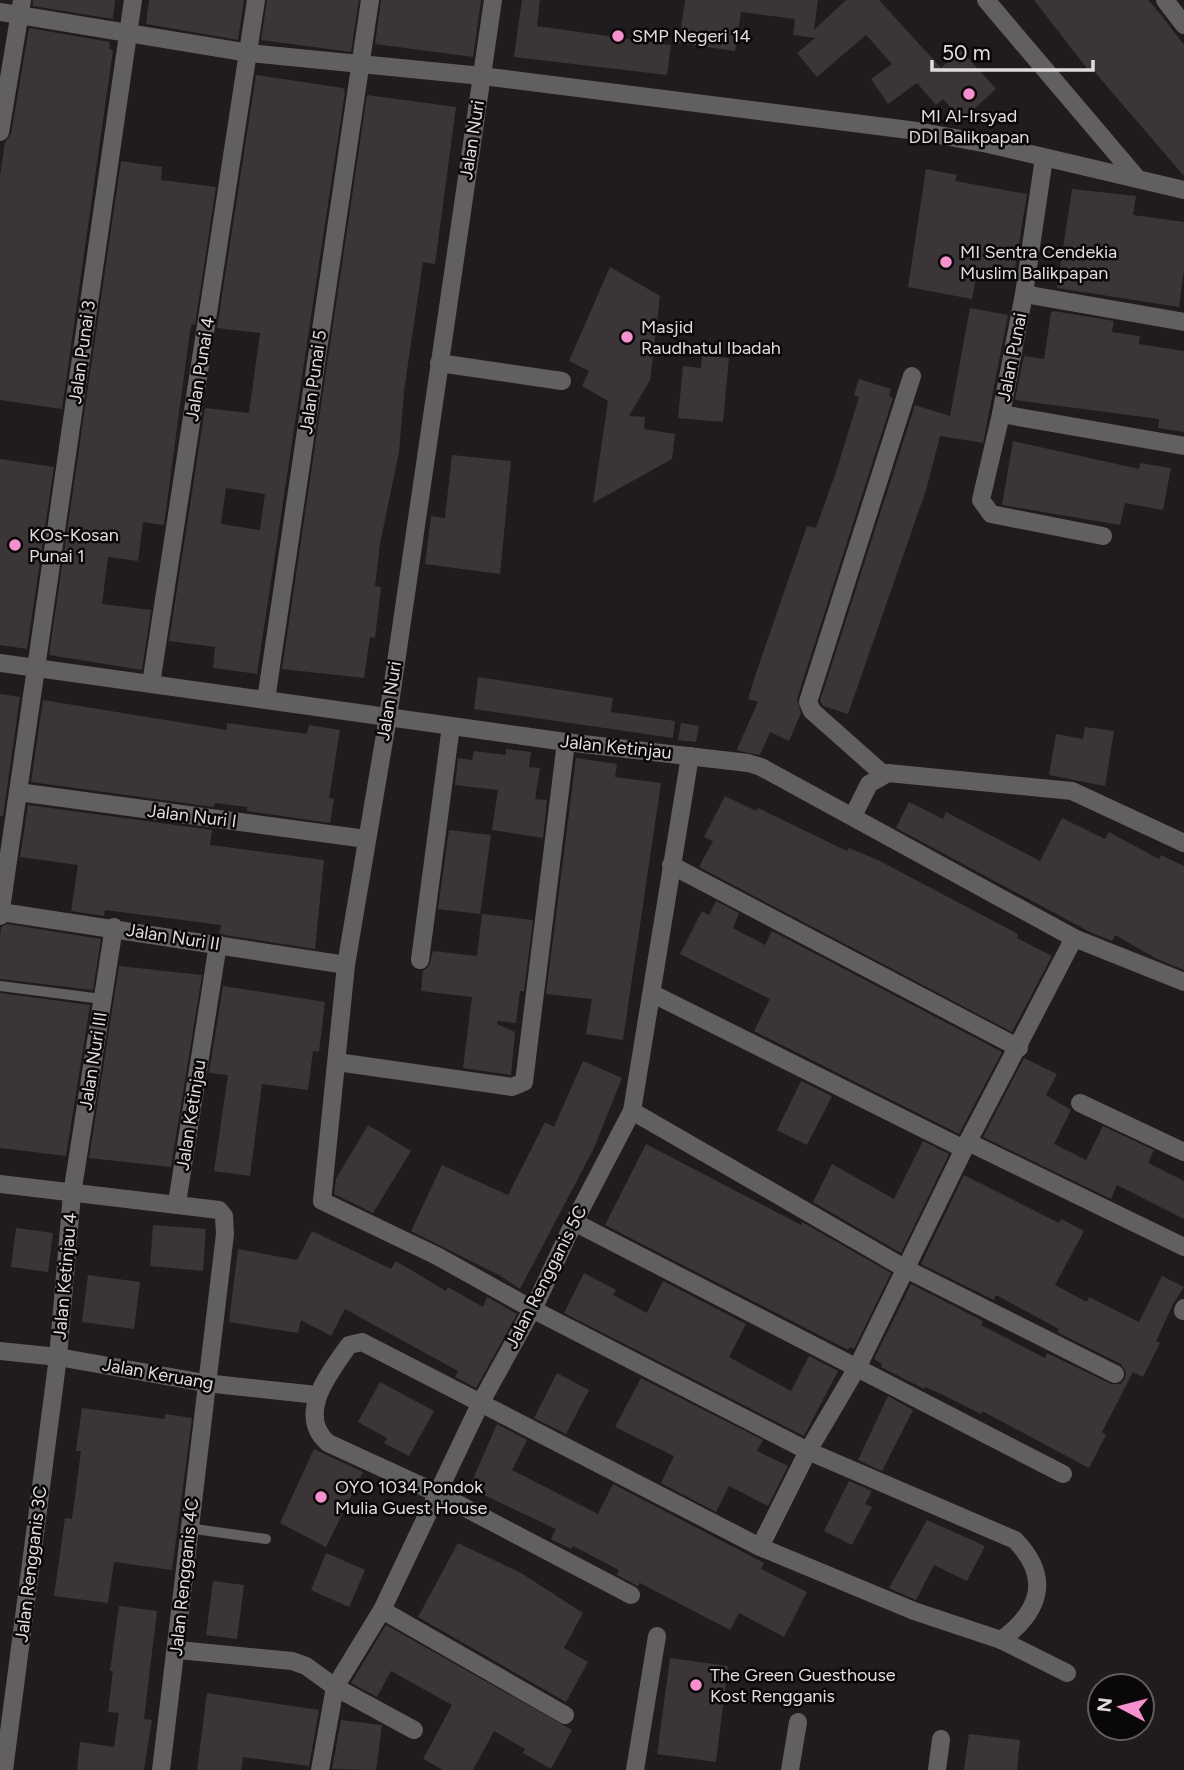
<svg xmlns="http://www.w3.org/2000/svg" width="1184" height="1770" viewBox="0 0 1184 1770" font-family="Figtree,sans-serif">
<rect width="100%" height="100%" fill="#201b1e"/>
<g fill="#3b3538" fill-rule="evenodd">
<polygon points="33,0 115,0 113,19 33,6"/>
<polygon points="149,0 244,0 238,40 146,24"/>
<polygon points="267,0 359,0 351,52 261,40"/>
<polygon points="381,0 481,0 473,57 375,44"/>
<polygon points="522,0 540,0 537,26 671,45 667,75 514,57"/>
<polygon points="685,0 818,0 814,30 846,0 879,0 941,68 961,50 996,89 962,120 943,99 936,105 917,83 888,104 871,79 892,64 866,35 817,77 797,53 815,38 793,35 795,19 741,12 735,51 679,43"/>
<polygon points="1034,0 1148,0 1161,15 1184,45 1184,176 1092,69 1089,71"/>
<polygon points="29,28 110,42 109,49 113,50 62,409 0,400 0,176 5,142 11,134"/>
<path d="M256,75L343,88L345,92L257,674L213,668L215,647L169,641L205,408L249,413L260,333L217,328ZM226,488L265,494L260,530L221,524Z"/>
<polygon points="367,95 456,107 435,264 423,262 404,391 399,452 380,544 375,586 381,587 375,638 370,637 364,678 282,669"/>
<polygon points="121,161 162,167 161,180 216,187 195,325 192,324 190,331 164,525 143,522 138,561 108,557 102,604 151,610 142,670 49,655"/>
<polygon points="926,169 957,175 955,181 1027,194 1013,280 977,273 972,299 908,287"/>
<polygon points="1072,189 1136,196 1133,215 1184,222 1184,270 1179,307 1057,288"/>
<polygon points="610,267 660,296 650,380 629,416 645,417 644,429 675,434 672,459 593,503 608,401 582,386 589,371 569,361"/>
<polygon points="970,308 1008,315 983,443 940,436 926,490 848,714 823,706 820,701 915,405 950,416"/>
<polygon points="1054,311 1114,321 1112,332 1140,336 1139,344 1184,351 1184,432 1158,428 1159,419 1015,400 1024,356 1044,359 1051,312"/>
<polygon points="702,356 729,358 723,422 678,418 683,366 701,368"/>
<polygon points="859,379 891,389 889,396 893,398 797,699 801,713 789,741 770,732 760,755 739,751 737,749 758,702 748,699 755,676 807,526 816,528 836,472 859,397 854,395"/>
<polygon points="1013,441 1139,469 1140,463 1171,468 1163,510 1125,503 1120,525 1002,505"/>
<polygon points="452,455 511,461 500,574 425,564 431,516 445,518"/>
<polygon points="0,459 54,467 27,649 0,645"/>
<polygon points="478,677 613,698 611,712 675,721 673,738 474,709"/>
<polygon points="0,694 20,697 3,816 0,816"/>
<polygon points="43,700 227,730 227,723 307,734 309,725 340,730 329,798 334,799 330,823 247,811 247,807 215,803 214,807 31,782"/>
<polygon points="681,723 699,726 696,742 678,740"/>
<polygon points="1085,727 1114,731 1105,786 1049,775 1056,734 1083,739"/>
<polygon points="506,749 531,752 529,767 540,768 535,799 547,800 543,838 492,830 498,790 455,785 458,758 472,760 474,751 506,755"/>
<polygon points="576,758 617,764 615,777 661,783 623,1040 586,1034 592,999 546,994"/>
<polygon points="725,796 756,811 758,808 847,851 849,848 878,860 1018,934 1017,938 1052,956 1012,1032 699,867 713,841 704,837"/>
<polygon points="909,802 943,819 946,812 1040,861 1062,818 1105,839 1109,832 1159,859 1161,855 1184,866 1184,970 1157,959 1115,935 1112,941 1090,932 896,828"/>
<polygon points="28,805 212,830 210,845 324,860 315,949 225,935 219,933 221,925 105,910 104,916 71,911 78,865 20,857"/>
<polygon points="449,830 491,835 480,914 438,909"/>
<polygon points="716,901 739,913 733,928 765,945 772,931 1002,1052 959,1134 754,1031 770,999 680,954 702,911 709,915"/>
<polygon points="482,914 533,920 524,991 520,991 516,1023 498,1021 497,1024 515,1032 511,1075 463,1068 472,997 421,991 423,971 429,966 433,951 477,956"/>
<polygon points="7,924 101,939 93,990 0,979 0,938 1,927"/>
<polygon points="119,966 202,975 171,1167 89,1158"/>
<polygon points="223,986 325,1002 319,1052 313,1051 308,1090 262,1084 250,1176 214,1171 228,1075 209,1073"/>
<polygon points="0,993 90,1005 66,1156 0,1148"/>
<polygon points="1024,1058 1057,1074 1046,1095 1071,1110 1054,1144 1086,1160 1103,1126 1154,1150 1148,1163 1184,1181 1184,1219 1117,1185 1111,1199 983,1137"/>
<polygon points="583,1061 622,1078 594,1148 520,1289 499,1275 411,1231 442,1165 508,1195 545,1122 554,1127"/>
<polygon points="801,1081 832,1096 807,1145 777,1130"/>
<polygon points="368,1125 411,1151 373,1213 334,1194 336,1179"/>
<polygon points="923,1141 949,1154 901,1253 813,1202 832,1164 894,1199"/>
<polygon points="646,1144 801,1225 802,1222 891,1273 854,1349 850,1347 848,1350 605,1225"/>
<polygon points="964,1175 1059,1223 1061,1219 1084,1231 1055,1285 1087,1302 1089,1297 1139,1322 1162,1276 1184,1287 1173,1304 1156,1341 1160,1343 1143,1377 1133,1372 1102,1432 1106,1435 1089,1468 982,1411 981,1414 937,1392 925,1387 924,1389 881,1367 882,1364 874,1359 911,1284 983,1321 981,1325 1045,1358 1047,1353 1111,1384 1121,1384 1125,1378 1126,1373 1121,1364 1057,1332 1059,1329 996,1295 994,1300 921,1264"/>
<polygon points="153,1225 206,1229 203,1271 150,1266"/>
<polygon points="16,1228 53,1233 48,1272 11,1267"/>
<polygon points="312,1231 391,1269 396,1261 446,1291 448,1287 483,1307 487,1297 517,1314 476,1388 455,1377 458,1371 345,1309 331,1336 301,1320 298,1333 229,1322 238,1249 297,1260"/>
<polygon points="584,1273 616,1290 613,1295 647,1313 663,1281 746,1324 729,1357 791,1391 809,1356 838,1371 804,1436 564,1313"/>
<polygon points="88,1275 140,1282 134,1329 82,1322"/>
<polygon points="557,1373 589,1390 566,1434 534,1418"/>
<polygon points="641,1378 763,1440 757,1451 788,1466 768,1506 729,1486 716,1512 661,1483 674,1456 615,1427"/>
<polygon points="380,1382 434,1411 409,1456 384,1443 387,1438 358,1422"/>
<polygon points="888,1396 913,1410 882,1471 858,1460"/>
<polygon points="82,1408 165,1419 165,1414 192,1418 172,1570 114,1562 108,1603 54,1596 65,1518 72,1519 81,1451 76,1451"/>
<polygon points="497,1424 527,1440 512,1470 598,1514 613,1484 764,1563 761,1569 807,1592 784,1637 739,1613 730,1630 640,1583 638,1586 617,1575 619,1570 573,1546 571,1549 551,1539 556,1529 469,1488"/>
<polygon points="314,1449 363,1472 326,1547 280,1523"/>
<polygon points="849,1481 872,1491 865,1504 872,1507 852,1545 824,1531"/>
<polygon points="927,1520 985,1546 967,1581 934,1565 916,1600 889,1588"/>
<polygon points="458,1543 521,1573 583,1613 564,1648 588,1662 566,1702 418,1617"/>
<polygon points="326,1553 365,1570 349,1607 311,1590"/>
<polygon points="213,1581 244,1585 237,1639 206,1635"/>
<polygon points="119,1606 157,1611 144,1719 152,1720 144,1770 77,1770 80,1742 114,1747 119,1713 108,1712 113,1671 110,1671"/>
<polygon points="386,1625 572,1730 551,1769 523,1753 525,1749 494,1731 473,1770 443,1770 423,1759 452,1705 391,1671 377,1697 351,1683"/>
<polygon points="670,1658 728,1666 716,1762 657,1754"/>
<polygon points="207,1693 319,1710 309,1766 243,1757 241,1770 197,1770"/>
<polygon points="341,1720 382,1725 376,1770 332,1769"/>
<polygon points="969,1734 1020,1740 1017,1770 964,1770"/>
</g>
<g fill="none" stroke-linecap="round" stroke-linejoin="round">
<g stroke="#615f60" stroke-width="10">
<polyline points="0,986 102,999"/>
<polyline points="188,1528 266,1539"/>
</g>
<g stroke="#615f60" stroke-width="18">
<path d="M493,0L388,717L346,965L322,1201L437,1256L532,1309L808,1451L1015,1540C1051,1577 1041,1611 1001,1640"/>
<polyline points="986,0 1137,178"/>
<polyline points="1165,0 1184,25"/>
<polyline points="0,12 249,53 482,76 917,131 988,144 1184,190"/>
<polyline points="0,132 22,0"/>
<polyline points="1044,158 1024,294 1001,414 1184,446"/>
<polyline points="1024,294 1184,322"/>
<polyline points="439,363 562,381"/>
<polyline points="1001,414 981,500 991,514 1103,536"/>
<polyline points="0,663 566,742 748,763 761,767 1074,938 1184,982"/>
<polyline points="151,684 256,0"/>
<polyline points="266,700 370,0"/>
<polyline points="883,774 812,711 808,702 912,376"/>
<polyline points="18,792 366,839"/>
<polyline points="853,816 869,784 888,773 1072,791 1184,843"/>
<polyline points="671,865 1019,1048"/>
<polyline points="1,912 346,965"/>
<polyline points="0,916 133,0"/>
<polyline points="420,960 451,726"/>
<polyline points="653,994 964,1149"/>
<polyline points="337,1062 512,1087 524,1082 566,742"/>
<polyline points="1080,1103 1184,1152"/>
<polyline points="632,1111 906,1269 1115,1374"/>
<polyline points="968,1142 1184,1247"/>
<polyline points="0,1184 219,1210 224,1216 225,1234 161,1770"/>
<polyline points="177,1203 218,944"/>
<polyline points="574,1222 1063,1474"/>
<polyline points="1183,1311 1184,1308"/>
<polyline points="0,1351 58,1357 205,1383 317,1395"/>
<polyline points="760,1547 808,1451 858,1366 964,1149 1074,938"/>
<path d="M631,1595L437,1493L328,1443C295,1414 331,1371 349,1345L362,1342L760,1547L914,1611L1001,1640L1067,1673"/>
<polyline points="382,1610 565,1715"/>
<polyline points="178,1650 292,1661 306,1666 335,1687 414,1730"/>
<polyline points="4,1770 58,1357 72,1194 114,927"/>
<polyline points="320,1770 335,1687 382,1610 481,1402 538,1299 574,1222 632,1111 690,756"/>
<polyline points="635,1770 657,1636"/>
<polyline points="790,1770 798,1722"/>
<polyline points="937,1770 941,1739"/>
</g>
</g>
<g fill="#f790ce" stroke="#090708" stroke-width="2.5">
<circle cx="618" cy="36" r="7"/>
<circle cx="969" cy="94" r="7"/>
<circle cx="946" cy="262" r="7"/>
<circle cx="627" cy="337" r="7"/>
<circle cx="15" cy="545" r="7"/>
<circle cx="321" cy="1497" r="7"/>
<circle cx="696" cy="1685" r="7"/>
</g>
<g text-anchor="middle" stroke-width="5" stroke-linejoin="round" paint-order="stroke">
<g font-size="18" fill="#e0dcde" stroke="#090708" text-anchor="start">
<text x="632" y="42">SMP Negeri 14</text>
<text x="969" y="122" text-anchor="middle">MI Al-Irsyad<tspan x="969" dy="21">DDI Balikpapan</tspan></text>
<text x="960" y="258">MI Sentra Cendekia<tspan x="960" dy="21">Muslim Balikpapan</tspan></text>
<text x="641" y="333">Masjid<tspan x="641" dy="21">Raudhatul Ibadah</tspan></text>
<text x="29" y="541">KOs-Kosan<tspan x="29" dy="21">Punai 1</tspan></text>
<text x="335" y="1493">OYO 1034 Pondok<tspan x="335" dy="21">Mulia Guest House</tspan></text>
<text x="710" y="1681">The Green Guesthouse<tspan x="710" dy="21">Kost Rengganis</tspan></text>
</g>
<g font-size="18" fill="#e0dcde" stroke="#090708">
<text transform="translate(472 140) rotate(-81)" y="6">Jalan Nuri</text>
<text transform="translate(82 352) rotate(-82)" y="6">Jalan Punai 3</text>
<text transform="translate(1012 357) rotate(-79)" y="6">Jalan Punai</text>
<text transform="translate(200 369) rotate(-81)" y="6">Jalan Punai 4</text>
<text transform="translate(313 382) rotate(-82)" y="6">Jalan Punai 5</text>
<text transform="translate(389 701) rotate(-81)" y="6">Jalan Nuri</text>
<text transform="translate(616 747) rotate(6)" y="6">Jalan Ketinjau</text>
<text transform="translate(192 816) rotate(7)" y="6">Jalan Nuri I</text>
<text transform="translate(173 937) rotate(9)" y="6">Jalan Nuri II</text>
<text transform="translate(93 1061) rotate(-81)" y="6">Jalan Nuri III</text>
<text transform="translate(191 1115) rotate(-81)" y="6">Jalan Ketinjau</text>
<text transform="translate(65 1276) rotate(-85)" y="6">Jalan Ketinjau 4</text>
<text transform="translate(546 1277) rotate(-63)" y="6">Jalan Rengganis 5C</text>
<text transform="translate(158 1374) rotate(10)" y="6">Jalan Keruang</text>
<text transform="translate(31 1564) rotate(-83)" y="6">Jalan Rengganis 3C</text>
<text transform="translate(184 1577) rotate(-84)" y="6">Jalan Rengganis 4C</text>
</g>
</g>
<g transform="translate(1121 1707) rotate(277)"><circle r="33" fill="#090708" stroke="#5f5c5e" stroke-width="2"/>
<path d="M0-5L12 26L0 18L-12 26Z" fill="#f790ce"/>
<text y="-10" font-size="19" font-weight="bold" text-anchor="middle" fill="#e0dcde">N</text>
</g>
<path d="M932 60v10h161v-10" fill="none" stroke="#e0dcde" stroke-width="3.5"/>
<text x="942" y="60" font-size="21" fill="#e0dcde" stroke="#090708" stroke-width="5" paint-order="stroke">50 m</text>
</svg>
